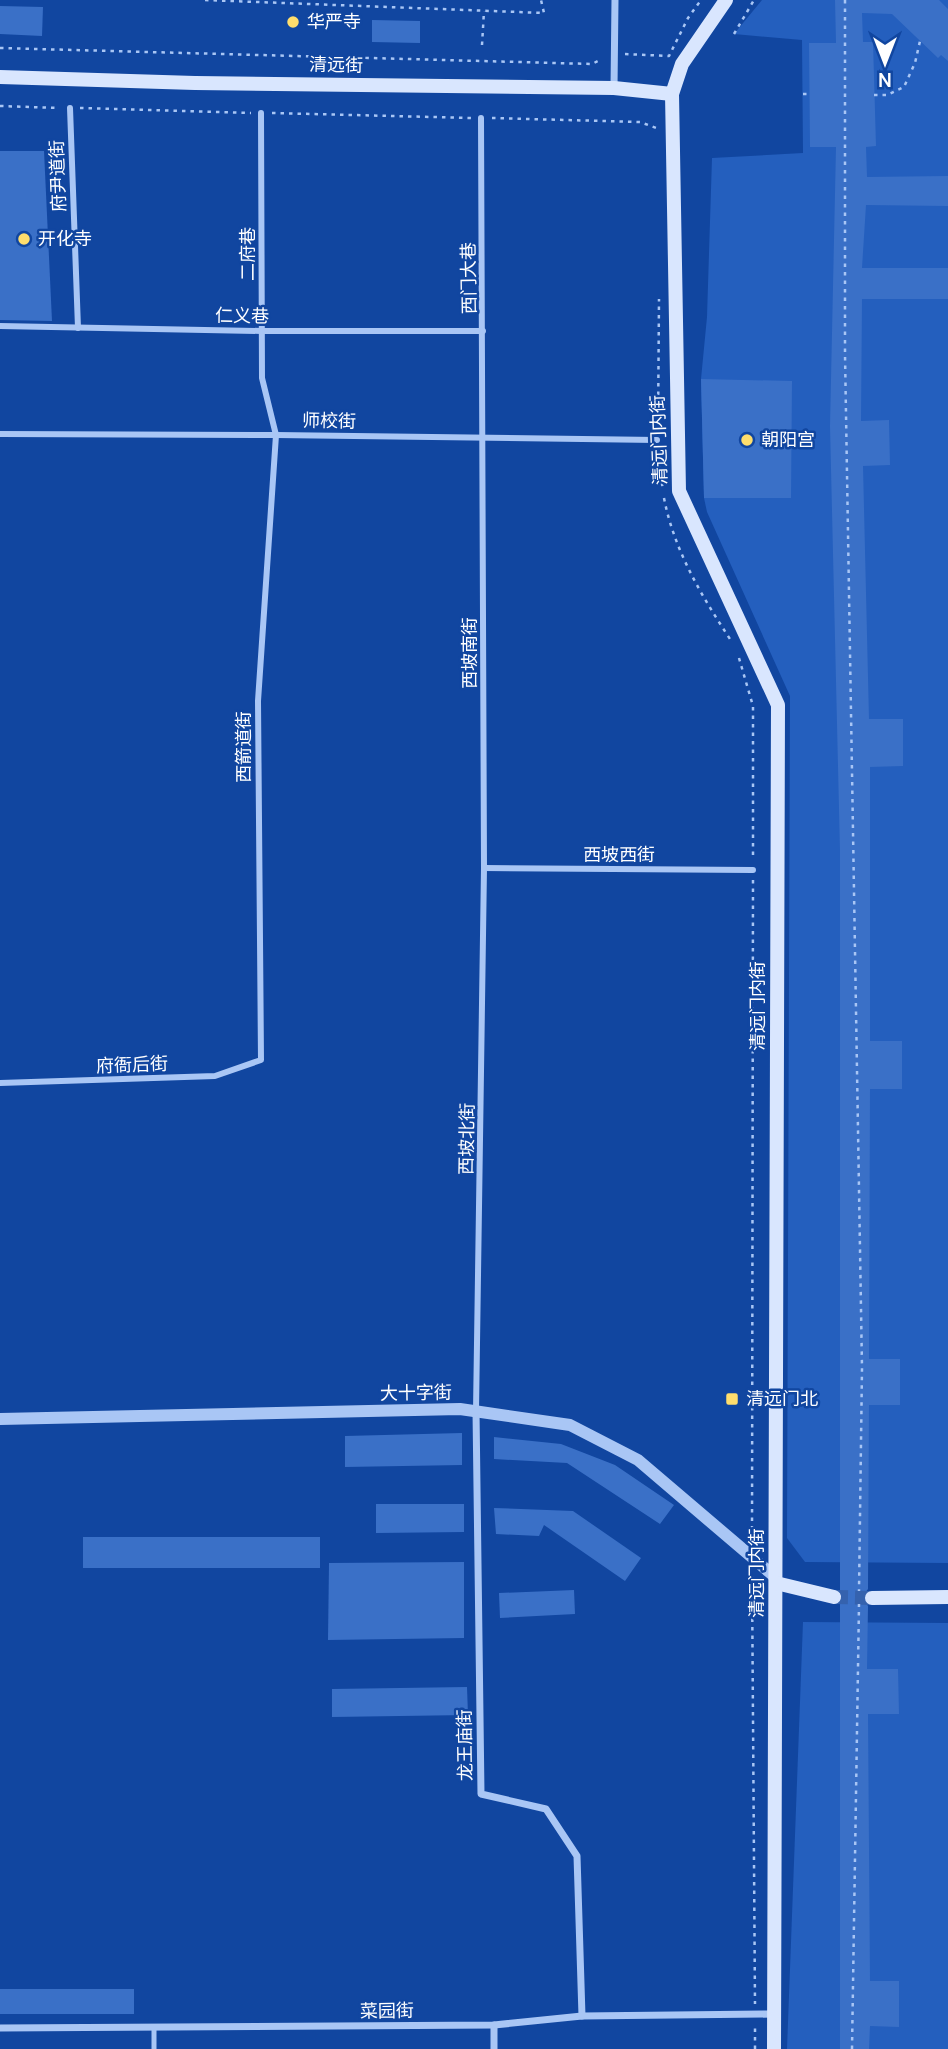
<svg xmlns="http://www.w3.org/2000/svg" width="948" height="2049" viewBox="0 0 948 2049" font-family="Manrope,'Noto Sans SC',sans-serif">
<rect width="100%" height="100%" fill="#1146a0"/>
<g fill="#245fbe">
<polygon points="762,0 948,0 948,1563 805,1562 787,1538 790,696 707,512 704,498 701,379 707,317 712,158 803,153 802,40 734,34"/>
<polygon points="803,1622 948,1623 948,2049 787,2049"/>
</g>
<g fill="#3a70c7">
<polygon points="835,0 939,0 948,9 948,61 941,55 938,58 892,14 862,13 863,42 873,42 876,146 866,147 867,177 948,176 948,206 866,205 862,268 948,268 948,299 862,299 861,421 889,420 890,465 863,466 869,719 903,719 903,766 870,767 870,1041 902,1041 902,1089 870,1089 869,1359 900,1359 900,1405 869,1405 868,1589 862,1597 868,1606 867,1669 898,1669 899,1714 868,1714 870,1981 899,1981 899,2027 870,2026 869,2049 840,2049 840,1604 843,1599 840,1590 840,851 830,426 836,147 810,147 809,43 836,43"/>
<polygon points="0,6 43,7 42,36 0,34"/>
<polygon points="372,20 420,21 420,43 372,42"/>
<polygon points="0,151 44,151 52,321 0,320"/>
<polygon points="701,379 792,381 791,498 704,498"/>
<polygon points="462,1433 462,1465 345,1467 345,1436"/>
<polygon points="494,1437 561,1444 615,1465 674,1505 660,1524 567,1463 494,1459"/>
<polygon points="376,1504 464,1504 464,1532 376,1533"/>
<polygon points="494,1508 573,1511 641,1558 625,1581 544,1525 539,1536 496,1534"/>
<rect x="83" y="1537" width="237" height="31"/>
<polygon points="464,1562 464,1638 328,1640 329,1563"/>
<polygon points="574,1590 575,1614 500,1618 499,1593"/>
<polygon points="467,1687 468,1715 332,1717 332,1689"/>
<rect x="0" y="1989" width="134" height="25"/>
</g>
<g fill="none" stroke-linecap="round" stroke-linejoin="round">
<polyline stroke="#3562ae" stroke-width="14" stroke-dasharray="14 7" stroke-linecap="butt" points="834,1597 872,1598"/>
<g stroke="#a9c6f5" stroke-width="2.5" stroke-dasharray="3.5 5" stroke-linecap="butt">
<polyline points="205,0 544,13 541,0"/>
<polyline points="845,0 845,354 862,1368 859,1591"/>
<polyline points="734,34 754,0"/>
<polyline points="482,45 484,11"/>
<polyline points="0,48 592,64 602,59"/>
<polyline points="625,54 669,56 688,18 701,0"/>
<polyline points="803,94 810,94"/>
<polyline points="874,95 887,95 904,87 915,63 920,41"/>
<polyline points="0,106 59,108"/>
<polyline points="80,108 251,113"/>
<polyline points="272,113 472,118"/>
<polyline points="492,118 640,122 659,129"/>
<polyline points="658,429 659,299"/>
<polyline points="657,449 663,491"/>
<path d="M664,498C674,550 701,595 730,639"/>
<polyline points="739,658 753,706 753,859"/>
<polyline points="752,1538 753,880"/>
<polyline points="752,1576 755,2004"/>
<polyline points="755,2049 755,2024"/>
<polyline points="852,2049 859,1604"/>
</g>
<polyline stroke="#a9c6f5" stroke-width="5" points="154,2029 154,2049"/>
<g stroke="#a9c6f5" stroke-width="6">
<polyline points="70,108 78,328"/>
<polyline points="0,326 262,331 483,331"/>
<polyline points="0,434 276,435 657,440"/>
<polyline points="484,868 753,870"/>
<polyline points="0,1083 215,1076 261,1060 258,701 276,435 262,378 261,113"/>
<polyline points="476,1411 484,868 481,118"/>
</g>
<g stroke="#a9c6f5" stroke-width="7">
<polyline points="614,88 615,0"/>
<polyline points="476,1411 481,1794 546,1809 577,1856 582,2016"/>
<polyline points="494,2025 494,2049"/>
<polyline points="0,2028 494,2025 582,2016 774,2014"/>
</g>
<polyline stroke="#a9c6f5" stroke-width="12" points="0,1419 460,1409 570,1425 638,1460 774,1576 776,1583"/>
<g stroke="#d9e6fe" stroke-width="14">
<polyline points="726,0 682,64 672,94 679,491 778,705 774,2049"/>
<polyline points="0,77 195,83 614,88 672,94"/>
<polyline points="776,1583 834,1597"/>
<polyline points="872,1598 948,1597"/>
</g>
</g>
<g fill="#ffde6d" stroke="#1146a0" stroke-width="2.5">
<circle cx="293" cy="22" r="7"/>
<circle cx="24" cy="239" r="7"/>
<circle cx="747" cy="440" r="7"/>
<rect x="725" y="1392" width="14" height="14" rx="3.5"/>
</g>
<g text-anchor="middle" stroke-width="5" stroke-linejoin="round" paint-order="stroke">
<g font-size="18" fill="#fff" stroke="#1146a0" text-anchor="start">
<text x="307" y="28">华严寺</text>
<text x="38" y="245">开化寺</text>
<text x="761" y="446">朝阳宫</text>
<text x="746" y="1405">清远门北</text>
</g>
<g font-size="18" fill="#fff" stroke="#1146a0">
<text transform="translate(336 65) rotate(1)" y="6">清远街</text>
<text transform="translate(58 176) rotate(-92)" y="6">府尹道街</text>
<text transform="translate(248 254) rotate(-90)" y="6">二府巷</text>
<text transform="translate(469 278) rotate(-91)" y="6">西门大巷</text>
<text transform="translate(242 316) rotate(1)" y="6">仁义巷</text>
<text transform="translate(329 421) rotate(1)" y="6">师校街</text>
<text transform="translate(659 440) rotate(-92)" y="6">清远门内街</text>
<text transform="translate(470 653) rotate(-90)" y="6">西坡南街</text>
<text transform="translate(244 747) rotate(-90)" y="6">西箭道街</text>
<text x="619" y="861">西坡西街</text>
<text transform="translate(758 1006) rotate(-90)" y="6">清远门内街</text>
<text transform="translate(132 1065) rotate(-2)" y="6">府衙后街</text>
<text transform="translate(467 1139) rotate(-89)" y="6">西坡北街</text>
<text transform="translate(416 1393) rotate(-1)" y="6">大十字街</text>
<text transform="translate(757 1573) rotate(-90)" y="6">清远门内街</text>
<text transform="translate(465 1745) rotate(-91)" y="6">龙王庙街</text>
<text transform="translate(387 2011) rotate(-1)" y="6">菜园街</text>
</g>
</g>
<g transform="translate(885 63) rotate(180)" stroke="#1146a0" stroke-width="5" paint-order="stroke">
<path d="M0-5L12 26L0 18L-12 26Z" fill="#ffffff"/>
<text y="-10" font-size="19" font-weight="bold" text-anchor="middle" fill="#ffffff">N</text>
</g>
</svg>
